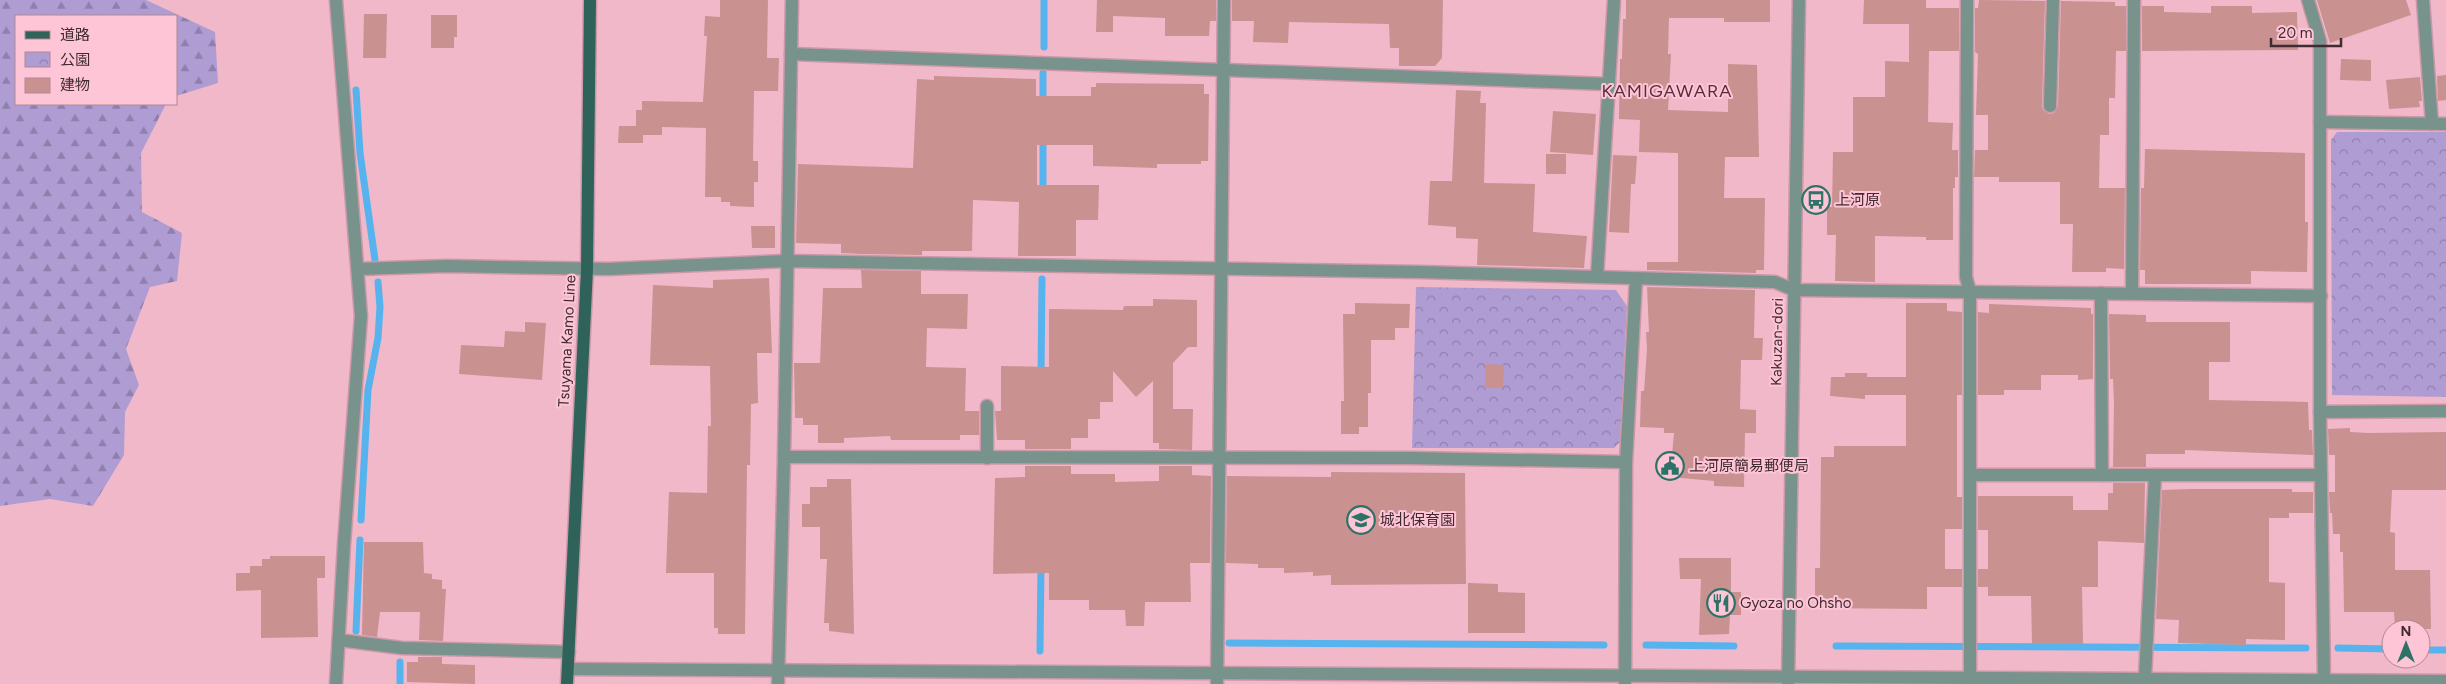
<svg xmlns="http://www.w3.org/2000/svg" width="2446" height="684" viewBox="0 0 2446 684" font-family="Figtree,'Noto Sans JP',sans-serif">
<defs>
<pattern id="forest-firs" width="22" height="20" patternUnits="userSpaceOnUse" patternTransform="scale(1.25)"><rect width="22" height="20" fill="#ae9cd3"/><path d="M5 1l3.5 6h-7zM16 11l3.5 6h-7z" fill="#8f7fac"/></pattern>
<pattern id="park-crowns" width="20" height="18" patternUnits="userSpaceOnUse" patternTransform="scale(1.25)"><rect width="20" height="18" fill="#ae9cd3"/><path d="M2 6a3 3 0 1 1 6 0M12 15a3 3 0 1 1 6 0" fill="none" stroke="#8f7fac"/></pattern>
</defs>
<rect width="100%" height="100%" fill="#f1b8c9"/>
<polygon fill="url(#forest-firs)" points="0,0 146,0 215,32 218,83 176,96 176,16 16,16 16,104 166,104 141,153 142,212 182,233 177,281 150,287 126,349 139,385 125,412 124,455 93,506 50,499 0,506"/>
<g fill="url(#park-crowns)">
<polygon points="2337,132 2446,132 2446,397 2332,395 2331,140"/>
<polygon points="1416,287 1616,290 1627,306 1620,442 1614,448 1412,448"/>
</g>
<g fill="none" stroke-linecap="round" stroke-linejoin="round">
<g stroke="#56b3ee" stroke-width="7">
<polyline points="1044,0 1044,47"/>
<polyline points="356,90 360,153 375,260"/>
<polyline points="1043,105 1043,73"/>
<polyline points="1043,193 1043,136"/>
<polyline points="1041,376 1042,279"/>
<polyline points="361,520 368,390 378,338 380,307 378,282"/>
<polyline points="356,631 360,540"/>
<polyline points="1229,643 1604,645"/>
<polyline points="1646,645 1734,646"/>
<polyline points="1836,646 2306,648"/>
<polyline points="2338,648 2391,649"/>
<polyline points="2421,650 2446,650"/>
<polyline points="1040,651 1041,564"/>
<polyline points="400,684 400,662"/>
</g>
</g>
<g fill="#ca9191">
<polygon points="720,0 768,0 767,58 779,58 778,91 754,91 753,161 758,161 758,182 754,182 754,207 730,206 730,202 721,202 721,197 705,197 706,128 662,127 662,135 643,135 643,143 618,143 619,126 636,126 636,110 642,110 642,101 703,102 707,36 704,36 705,16 720,17"/>
<polygon points="1097,0 1216,0 1216,21 1210,21 1209,36 1165,36 1165,18 1113,16 1113,32 1096,32"/>
<polygon points="1232,0 1443,0 1442,58 1435,66 1399,66 1399,48 1390,48 1389,24 1289,22 1288,43 1253,42 1254,21 1232,21"/>
<polygon points="1626,0 1770,0 1770,22 1724,22 1724,18 1669,18 1668,54 1671,54 1668,110 1728,112 1728,64 1757,65 1759,157 1725,157 1724,198 1765,198 1764,270 1756,270 1756,273 1647,270 1647,262 1678,262 1678,153 1639,152 1640,120 1619,119 1620,59 1622,59 1623,19 1626,19"/>
<polygon points="1864,0 1926,0 1926,8 1959,8 1959,51 1929,51 1928,122 1953,123 1952,150 1958,150 1958,177 1955,177 1955,188 1953,188 1953,240 1926,240 1926,237 1875,236 1875,282 1835,281 1836,235 1827,235 1827,207 1832,207 1833,152 1853,152 1853,97 1885,97 1885,61 1909,62 1909,24 1863,24"/>
<polygon points="1979,0 2045,1 2042,106 2043,110 2049,114 2054,113 2058,106 2061,1 2115,2 2115,6 2126,6 2126,51 2116,51 2115,98 2109,98 2109,135 2100,135 2099,188 2125,188 2124,269 2106,268 2106,272 2072,272 2073,224 2060,224 2060,182 1999,182 1999,177 1974,177 1975,150 1988,150 1988,115 1976,115 1978,54 1975,52 1975,8 1978,8"/>
<polygon points="2317,0 2406,0 2411,15 2330,43"/>
<polygon points="2142,6 2164,6 2164,12 2211,13 2211,6 2252,6 2252,13 2297,12 2298,50 2142,51"/>
<polygon points="364,14 387,14 386,58 363,58"/>
<polygon points="431,15 457,15 457,37 454,37 454,48 431,48"/>
<polygon points="2341,59 2371,60 2371,81 2340,80"/>
<polygon points="2446,75 2446,100 2438,101 2437,76"/>
<polygon points="934,76 1036,79 1036,96 1091,96 1091,87 1096,87 1096,83 1204,84 1204,94 1209,94 1208,161 1201,161 1201,164 1157,164 1157,168 1093,166 1093,145 1037,145 1037,185 1099,185 1098,220 1076,220 1076,256 1018,256 1019,202 973,200 972,251 922,251 922,255 861,254 841,253 841,244 796,243 798,164 913,168 917,79 934,80"/>
<polygon points="2420,77 2422,101 2419,101 2420,107 2389,109 2386,80"/>
<polygon points="1456,90 1481,91 1480,103 1486,103 1484,183 1535,184 1533,232 1587,236 1584,268 1477,265 1478,239 1456,238 1456,227 1428,225 1430,181 1452,181"/>
<polygon points="1553,111 1596,114 1593,155 1550,152"/>
<polygon points="2145,149 2305,153 2305,222 2308,222 2307,272 2251,271 2251,284 2145,284 2145,270 2140,270 2141,188 2144,188"/>
<rect x="1546" y="154" width="20" height="20"/>
<polygon points="1613,155 1637,156 1635,184 1631,184 1629,233 1609,232"/>
<polygon points="751,226 775,226 775,248 752,248"/>
<polygon points="861,270 921,271 921,294 968,294 967,329 927,328 926,367 966,368 965,411 979,411 979,435 960,435 960,440 891,440 890,436 844,438 844,443 818,443 818,425 803,425 803,418 795,418 794,363 820,363 823,288 862,288"/>
<polygon points="769,278 772,353 757,353 758,403 751,404 750,465 747,465 745,634 718,634 718,628 714,628 714,573 666,573 669,492 707,493 708,426 711,426 710,366 650,365 653,285 713,288 713,280"/>
<polygon points="1647,287 1755,290 1754,338 1763,338 1762,360 1741,360 1740,409 1756,410 1756,433 1745,433 1744,487 1714,486 1714,481 1670,477 1674,433 1664,433 1664,428 1640,427 1641,391 1644,391 1647,349 1646,332 1649,332"/>
<polygon points="1153,299 1197,300 1197,347 1188,347 1173,363 1173,409 1193,409 1192,450 1159,449 1159,443 1153,443 1153,381 1136,397 1113,371 1113,402 1100,402 1100,419 1088,419 1088,438 1071,438 1071,449 1025,449 1025,440 997,440 995,411 1001,411 1001,366 1049,367 1049,309 1123,310 1124,306 1153,306"/>
<polygon points="1355,303 1410,304 1409,328 1395,328 1395,340 1371,340 1371,393 1368,393 1368,427 1359,427 1359,434 1341,434 1341,401 1344,401 1343,314 1355,314"/>
<polygon points="1906,303 1947,303 1947,311 1962,312 1962,395 1957,395 1957,497 1962,497 1962,529 1945,529 1945,569 1962,569 1962,587 1927,587 1927,609 1815,608 1815,568 1820,568 1821,457 1834,457 1834,446 1906,446 1906,395 1865,395 1865,399 1830,396 1831,377 1845,377 1845,373 1867,373 1867,377 1906,377"/>
<polygon points="1989,304 2091,308 2091,314 2093,314 2093,379 2078,380 2078,375 2041,375 2041,390 2004,390 2004,395 1978,395 1978,312 1989,313"/>
<polygon points="2109,314 2146,315 2146,322 2230,322 2230,362 2209,362 2209,400 2308,402 2309,430 2312,430 2313,455 2185,450 2185,454 2146,454 2146,467 2113,467 2114,402 2113,379 2110,379"/>
<polygon points="525,322 546,323 542,380 459,374 461,345 504,347 505,331 525,332"/>
<polygon points="1486,364 1504,365 1503,388 1485,388"/>
<polygon points="2350,428 2350,432 2368,433 2446,432 2446,490 2392,490 2390,532 2395,533 2395,570 2430,570 2431,629 2395,629 2394,612 2344,612 2343,552 2340,552 2340,534 2333,534 2332,513 2330,513 2329,492 2335,492 2335,455 2329,455 2328,429"/>
<polygon points="1025,466 1071,466 1071,474 1115,474 1115,482 1159,481 1159,466 1192,466 1192,475 1211,476 1210,563 1190,563 1191,602 1145,602 1144,626 1126,626 1125,610 1089,610 1089,600 1049,600 1049,573 993,574 995,478 1025,477"/>
<polygon points="1331,472 1465,473 1466,584 1331,585 1331,575 1313,576 1313,572 1284,573 1284,568 1258,568 1258,564 1226,563 1227,476 1331,477"/>
<polygon points="827,479 851,479 854,634 829,631 829,623 824,623 827,559 820,559 820,527 802,527 802,504 810,504 810,487 827,487"/>
<polygon points="2113,483 2145,483 2144,543 2098,541 2098,587 2082,587 2083,644 2032,644 2031,596 1988,596 1988,587 1978,587 1978,569 1988,569 1988,530 1978,530 1978,496 2073,496 2073,510 2108,510 2108,493 2113,493"/>
<polygon points="2191,489 2292,489 2292,492 2313,492 2313,513 2289,513 2289,518 2269,518 2269,582 2285,583 2285,640 2246,639 2246,645 2178,643 2179,620 2156,619 2162,490"/>
<polygon points="364,542 423,542 424,573 432,574 432,579 442,580 442,589 446,589 443,641 419,640 420,612 380,612 377,637 362,635"/>
<polygon points="270,556 325,556 325,578 317,578 318,637 261,638 261,590 236,591 236,573 250,573 250,566 262,566 262,559 270,559"/>
<polygon points="1679,558 1731,558 1731,592 1741,592 1741,615 1730,615 1729,634 1699,635 1701,579 1680,579"/>
<polygon points="1468,583 1498,584 1498,592 1525,593 1525,633 1468,633"/>
<polygon points="418,657 442,657 442,664 475,665 475,684 407,682 407,662 418,662"/>
</g>
<g fill="none" stroke-linecap="round" stroke-linejoin="round">
<defs>
<g id="minor">
<polyline points="336,0 361,316 344,544 336,684"/>
<polyline points="1967,0 1966,277 1970,292 1970,677"/>
<polyline points="2308,0 2320,41 2320,412 2324,680"/>
<polyline points="2423,0 2432,124"/>
<polyline points="791,54 1609,84"/>
<polyline points="2050,106 2053,0"/>
<polyline points="2320,122 2446,124"/>
<polyline points="358,269 447,266 609,269 786,261 1420,272 1775,282 1794,290 2321,296"/>
<polyline points="1597,277 1614,0"/>
<polyline points="2101,293 2102,475"/>
<polyline points="2132,293 2134,0"/>
<polyline points="987,406 987,458"/>
<polyline points="2320,412 2446,411"/>
<polyline points="784,457 1411,458 1626,462"/>
<polyline points="1970,475 2321,475"/>
<polyline points="339,640 402,648 569,652"/>
<polyline points="2145,678 2155,475"/>
<polyline points="778,684 784,457 792,0"/>
<polyline points="1217,684 1224,0"/>
<polyline points="1625,684 1626,462 1636,279"/>
</g>
<g id="tertiary">
<polyline points="568,669 2446,681"/>
<polyline points="1788,684 1799,0"/>
</g>
<polyline id="primary" points="567,684 587,269 590,0"/>
</defs>
<use href="#minor" stroke="#ca99a8" stroke-width="15"/>
<use href="#tertiary" stroke="#ca99a8" stroke-width="15"/>
<use href="#primary" stroke="#ca99a8" stroke-width="15"/>
<use href="#minor" stroke="#78928c" stroke-width="12"/>
<use href="#tertiary" stroke="#78928c" stroke-width="12"/>
<use href="#primary" stroke="#2f6359" stroke-width="12"/>
</g>
<defs>
<symbol id="bus-ring" viewBox="-11 -11 22 22"><circle r="9.5" fill="#fec5d6" stroke="#2d7266" stroke-width="1.5"/><path d="M-5-6H5V4H4V6H2V4H-2V6H-4V4H-5ZM-3.5-4V0h7V-4ZM-3.5 1.2v1.5H-2V1.2ZM2 1.2v1.5H3.5V1.2Z" fill="#2d7266"/></symbol>
<symbol id="civic-ring" viewBox="-11 -11 22 22"><circle r="9.5" fill="#fec5d6" stroke="#2d7266" stroke-width="1.5"/><path d="M-.6-6.5H3V-4.5H.6V-3L4-1V1h2V6H-6V1h2V-1L-.6-3ZM-1.2 2.5V6h2.4V2.5Z" fill="#2d7266"/></symbol>
<symbol id="school-ring" viewBox="-11 -11 22 22"><circle r="9.5" fill="#fec5d6" stroke="#2d7266" stroke-width="1.5"/><path d="M0-5L7-2L0 1L-7-2ZM-4 1L0 2.5L4 1V4Q0 6-4 4Z" fill="#2d7266"/></symbol>
<symbol id="restaurant-ring" viewBox="-11 -11 22 22"><circle r="9.5" fill="#fec5d6" stroke="#2d7266" stroke-width="1.5"/><path d="M-5-6h1v4h1v-4h1v4h1v-4h1v5L-1.5 .5V6h-2V.5L-5-1ZM5-6V6H3V1.5H1.5Q1.5-4 5-6Z" fill="#2d7266"/></symbol>
</defs>
<g fill-rule="evenodd">
<use href="#bus-ring" x="1800" y="184" width="32" height="32"/>
<use href="#civic-ring" x="1654" y="450" width="32" height="32"/>
<use href="#school-ring" x="1345" y="504" width="32" height="32"/>
<use href="#restaurant-ring" x="1705" y="587" width="32" height="32"/>
</g>
<g text-anchor="middle" stroke-width="4" stroke-linejoin="round" paint-order="stroke">
<g font-size="15" fill="#412b32" stroke="#fec5d6" text-anchor="start">
<text x="1835" y="205">上河原</text>
<text x="1689" y="471">上河原簡易郵便局</text>
<text x="1380" y="525">城北保育園</text>
<text x="1740" y="608">Gyoza no Ohsho</text>
</g>
<g font-size="15" fill="#412b32" stroke="#fec5d6">
<text transform="translate(567 341) rotate(-87)" y="5">Tsuyama Kamo Line</text>
<text transform="translate(1777 342) rotate(-89)" y="5">Kakuzan-dori</text>
</g>
<g font-size="18" letter-spacing="1" fill="#592b3b" stroke="#fec5d6">
<text x="1667" y="97">KAMIGAWARA</text>
</g>
</g>
<rect x="15" y="15" width="162" height="90" fill="#fec5d6" stroke="#b28794"/>
<rect x="25" y="31" width="25" height="8" fill="#2f6359" stroke="#b28794"/>
<text x="60" y="40" font-size="15" fill="#412b32">道路</text>
<rect x="25" y="52" width="25" height="15" fill="url(#park-crowns)" stroke="#b28794"/>
<text x="60" y="65" font-size="15" fill="#412b32">公園</text>
<rect x="25" y="78" width="25" height="15" fill="#ca9191" stroke="#b28794"/>
<text x="60" y="90" font-size="15" fill="#412b32">建物</text>
<g transform="translate(2406 644)"><circle r="24" fill="#fec5d6" stroke="#b28794"/>
<path d="M0-4L9 19L0 12L-9 19Z" fill="#2d7266"/>
<text y="-8" font-size="14" font-weight="bold" text-anchor="middle" fill="#412b32">N</text>
</g>
<path d="M2271 38v8h70v-8" fill="none" stroke="#412b32" stroke-width="2.5"/>
<text x="2278" y="38" font-size="15" fill="#412b32" stroke="#fec5d6" stroke-width="4" paint-order="stroke">20 m</text>
</svg>
